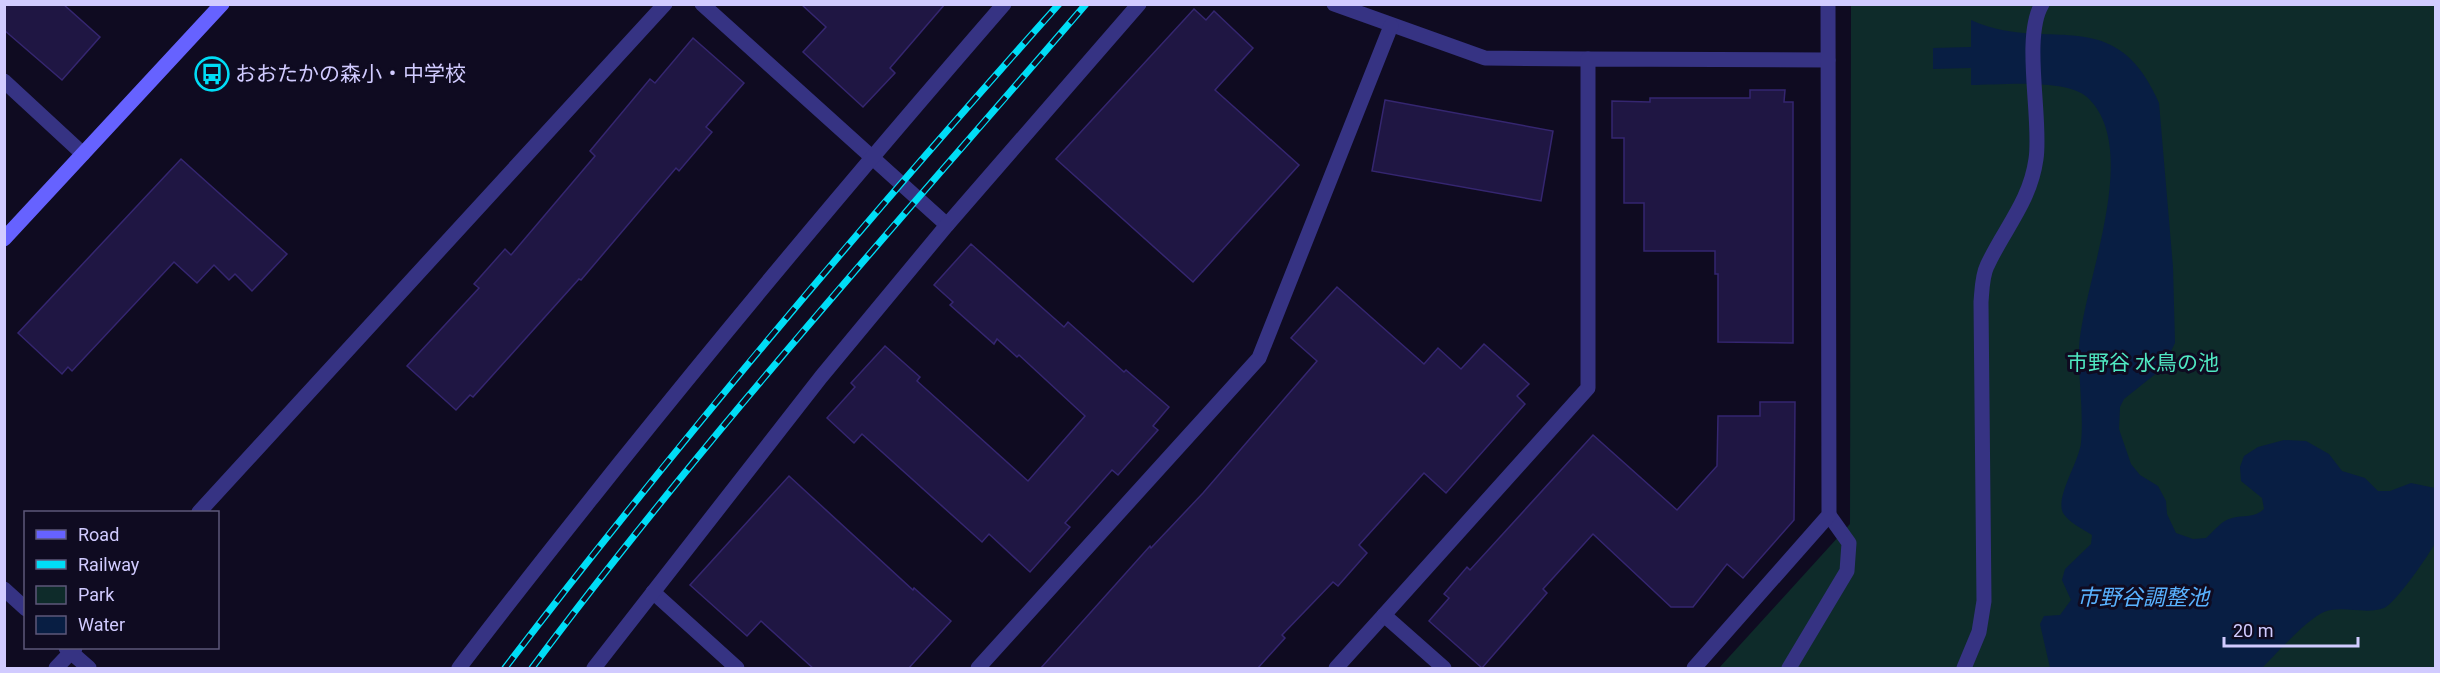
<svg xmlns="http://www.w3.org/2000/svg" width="2440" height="673" viewBox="0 0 2440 673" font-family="Roboto,'Noto Sans JP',sans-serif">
<rect width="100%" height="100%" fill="#0f0b21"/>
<polygon fill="#0e2b2a" points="1851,5 2435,5 2435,668 1719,668 1850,524"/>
<path fill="#081e43" d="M1971,20C2048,55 2114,0 2159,103L2173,267L2175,343L2163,368L2124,399L2120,407L2119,429L2131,464L2140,475L2158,486L2166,501L2167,514L2176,533L2193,539L2206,538C2214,531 2222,520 2232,518C2244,515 2255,518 2264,509L2262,498L2241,481L2240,467L2244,456L2258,447L2284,440L2306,441L2329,454L2342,471L2365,478L2378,491H2390L2411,483L2435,488C2435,499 2438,535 2435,543C2429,555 2395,604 2384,608C2365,615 2343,605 2324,612C2307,619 2276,654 2262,668H2050L2040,624L2044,616L2060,615L2071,600L2062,580L2065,569L2091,544L2092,535C2083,529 2069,523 2063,513C2055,497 2079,462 2081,443C2084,412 2078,379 2079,348C2083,282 2143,149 2087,97C2066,78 1999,85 1971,85V68L1933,69V48L1971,47Z"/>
<g fill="#1f1643" stroke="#352670" stroke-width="1.5">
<polygon points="4,4 63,4 100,37 62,80 4,30"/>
<polygon points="801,4 945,4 890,68 895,73 863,107 803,52 826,27"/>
<polygon points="1194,9 1206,20 1214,11 1253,48 1215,90 1299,165 1193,282 1056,159"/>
<polygon points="693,38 744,83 706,127 712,132 679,171 676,168 581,280 579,279 473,397 470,395 456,410 407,366 479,288 474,284 505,249 511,255 595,156 590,151 650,79 655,83"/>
<polygon points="1750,90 1785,90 1784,102 1793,102 1793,343 1718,342 1718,274 1715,274 1715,251 1644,251 1644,203 1624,203 1624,138 1612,138 1612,101 1650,102 1650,98 1750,98"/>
<polygon points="1385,100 1553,131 1541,201 1372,171"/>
<polygon points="181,159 287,254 252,291 235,274 229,280 214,265 197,283 174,262 72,371 68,367 62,374 18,333"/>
<polygon points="971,244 1064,327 1068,322 1124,372 1126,370 1169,407 1153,426 1158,430 1118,475 1112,470 1065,523 1070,527 1030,572 989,534 982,542 862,434 854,443 827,418 855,387 851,383 885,346 920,377 917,381 1028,481 1085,416 1019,355 1017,357 997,339 994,344 950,305 953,302 934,285"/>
<polygon points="1337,287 1424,364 1438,348 1461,369 1484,344 1529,384 1517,396 1525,404 1446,493 1424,473 1359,545 1367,553 1338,586 1333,582 1282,635 1285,638 1257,669 1040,669 1150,546 1151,548 1203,493 1317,361 1291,338"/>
<polygon points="1760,402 1795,402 1794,520 1743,578 1727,564 1693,607 1671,607 1593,534 1543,589 1547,593 1482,668 1429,621 1449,598 1444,594 1467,567 1470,570 1593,435 1677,510 1717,466 1718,416 1760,416"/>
<polygon points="789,476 913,590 914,588 951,621 908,669 814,669 761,621 747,636 690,585"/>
</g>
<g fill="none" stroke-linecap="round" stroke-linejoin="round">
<g stroke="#363383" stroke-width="15">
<polyline points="1789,668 1847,571 1849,543 1829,515"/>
<path d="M1964,668L1979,632L1984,601L1981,302C1982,291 1982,276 1987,266C2004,229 2030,202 2036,159C2042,120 2022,37 2042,4"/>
</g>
<g stroke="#363383" stroke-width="15">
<polyline points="702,4 947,225"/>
<polyline points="1334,4 1485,58 1588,59"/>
<polyline points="4,81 83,154"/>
<polyline points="199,512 665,4"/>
<polyline points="4,589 26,609"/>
<polyline points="653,592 737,668"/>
<polyline points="66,648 89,668"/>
<polyline points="56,668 75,648"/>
<path d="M459,668C511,599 565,532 619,464C744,308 873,155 1004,4"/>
<polyline points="594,668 821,377 947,225 1139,4"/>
<polyline points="978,668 1259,358 1391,26"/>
<polyline points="1336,668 1384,615"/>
<polyline points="1444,668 1384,615 1588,388 1588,59 1828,60"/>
<polyline points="1694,668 1829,515 1828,4"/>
</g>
<polyline stroke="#6662ff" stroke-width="15" points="4,239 222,4"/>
<defs>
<g id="rail">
<path d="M505,668C680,439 867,219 1059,4"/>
<path d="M532,668C704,437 898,223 1086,4"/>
</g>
</defs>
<use href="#rail" stroke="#00ddf6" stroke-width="7"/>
<use href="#rail" stroke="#0f0b21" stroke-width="4.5" stroke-dasharray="14" stroke-linecap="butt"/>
</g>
<defs>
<symbol id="bus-ring" viewBox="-11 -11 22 22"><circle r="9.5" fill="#0f0b21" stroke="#00ddf6" stroke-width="1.5"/><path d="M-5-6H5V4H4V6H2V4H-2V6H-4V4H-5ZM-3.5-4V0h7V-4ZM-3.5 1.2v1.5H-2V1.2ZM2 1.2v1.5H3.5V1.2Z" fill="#00ddf6"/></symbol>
</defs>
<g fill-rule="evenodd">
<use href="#bus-ring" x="193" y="55" width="38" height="38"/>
</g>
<g text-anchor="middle" stroke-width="6" stroke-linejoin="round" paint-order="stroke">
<g font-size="21" fill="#d1cbff" stroke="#0f0b21" text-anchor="start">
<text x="235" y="81">おおたかの森小・中学校</text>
</g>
<g font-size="21" fill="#4fe7c1" stroke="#0f0b21">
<text x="2143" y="370">市野谷 水鳥の池</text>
</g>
<g font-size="22" font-style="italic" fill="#59b2ff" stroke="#0f0b21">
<text x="2143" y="605">市野谷調整池</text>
</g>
</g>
<rect width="2440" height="673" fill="none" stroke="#d1cbff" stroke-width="12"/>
<rect x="24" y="511" width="195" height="138" fill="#0f0b21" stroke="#5d587a" stroke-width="1.5"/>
<rect x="36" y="530" width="30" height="9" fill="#6662ff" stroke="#5d587a" stroke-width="1.5"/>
<text x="78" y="541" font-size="18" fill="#d1cbff">Road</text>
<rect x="36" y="560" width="30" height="9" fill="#00ddf6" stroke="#5d587a" stroke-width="1.5"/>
<text x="78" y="571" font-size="18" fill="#d1cbff">Railway</text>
<rect x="36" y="586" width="30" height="18" fill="#0e2b2a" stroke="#5d587a" stroke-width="1.5"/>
<text x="78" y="601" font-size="18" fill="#d1cbff">Park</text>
<rect x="36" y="616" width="30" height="18" fill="#081e43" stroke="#5d587a" stroke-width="1.5"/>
<text x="78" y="631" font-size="18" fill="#d1cbff">Water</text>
<path d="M2224 637v9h134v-9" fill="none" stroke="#d1cbff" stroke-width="3"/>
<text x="2233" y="637" font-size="18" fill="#d1cbff" stroke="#0f0b21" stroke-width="4.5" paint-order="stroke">20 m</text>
</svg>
